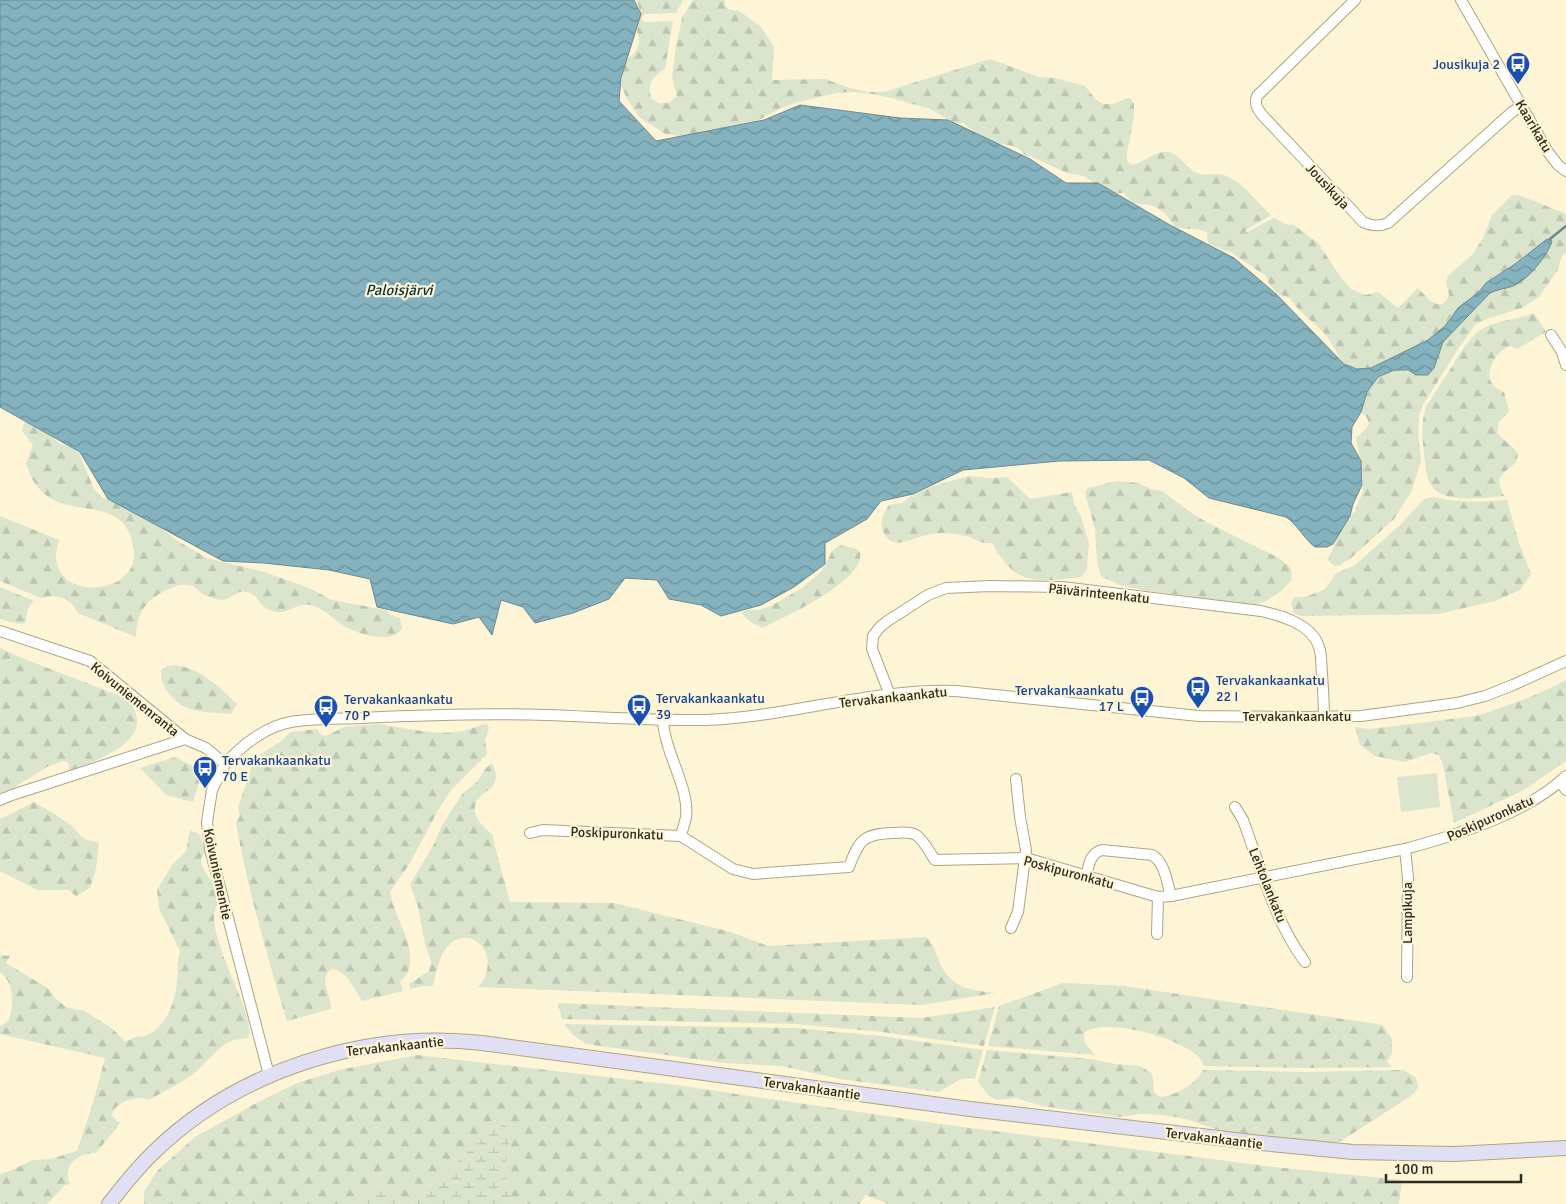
<svg xmlns="http://www.w3.org/2000/svg" width="1566" height="1204" viewBox="0 0 1566 1204" font-family="Signika,sans-serif">
<defs>
<pattern id="forest-firs" width="22" height="20" patternUnits="userSpaceOnUse" patternTransform="scale(1.25)"><rect width="22" height="20" fill="#dbe5cd"/><path d="M5 1l3.5 6h-7zM16 11l3.5 6h-7z" fill="#bcc5b0"/></pattern>
<pattern id="wetland-marsh" width="20" height="14" patternUnits="userSpaceOnUse" patternTransform="scale(1.25)"><rect width="20" height="14" fill="#dbe5cd"/><path d="M1 5h8M5 5V1M11 12h8M15 12V8" fill="none" stroke="#bcc5b0"/></pattern>
<pattern id="water-waves" width="16" height="10" patternUnits="userSpaceOnUse" patternTransform="scale(1.25)"><rect width="16" height="10" fill="#84b2be"/><path d="M0 5q4-4 8 0t8 0" fill="none" stroke="#6c919a"/></pattern>
</defs>
<rect width="100%" height="100%" fill="#fef5d7"/>
<g fill="url(#forest-firs)">
<path d="M637,0H683L676,13L645,14L642,17V20L645,22L673,21L665,69C652,78 647,81 651,98L659,103H669L677,96L672,78L676,47L682,18L693,0H725V5C728,10 732,11 738,10L761,27L774,47L772,80L825,79L850,88L868,92H884L990,59L1039,77L1055,78L1085,86L1096,100L1103,104H1113L1128,98L1131,99L1134,104V116L1127,153V160L1130,164C1142,166 1152,151 1166,152C1180,152 1185,168 1197,173C1206,177 1215,172 1224,175C1243,181 1256,202 1271,215L1246,230L1245,233L1274,218L1285,224L1294,225L1319,244L1339,275L1351,289L1365,295L1378,292L1398,308L1418,288C1426,297 1442,316 1449,295L1446,282L1448,276L1473,254L1483,238L1492,215L1512,195H1519L1566,214V252L1562,256L1557,271L1539,297L1522,308L1489,318L1476,324L1458,349L1423,405L1419,416L1418,431L1421,461L1411,492L1394,519L1351,558L1340,565L1334,566L1328,560L1342,527L1355,511L1363,491V477L1356,438L1366,429L1369,424L1367,418L1361,412C1365,386 1387,358 1416,375L1439,353L1443,342L1490,293L1498,289L1512,287L1531,250L1515,264L1486,283L1479,292L1450,317L1445,326L1428,340L1371,368L1357,369L1344,364C1336,353 1332,342 1323,332C1312,320 1298,312 1290,298L1278,294L1269,284L1266,276L1230,252L1209,244L1207,239L1208,233C1198,227 1186,230 1175,227C1169,219 1165,211 1155,207C1141,201 1135,209 1124,193H1115L1098,183H1095L1084,176L1067,173L1030,156H1026C1014,142 1010,147 994,142C983,138 972,131 964,123H954L930,109L895,99L873,94L852,92L836,93L799,102L781,108L755,122L681,136L665,134L639,117L627,99L621,85L624,67L628,59L635,52L639,45V38L637,31L641,14Z"/>
<path d="M1534,313L1546,332L1517,349L1511,346C1498,349 1485,369 1491,382C1494,387 1499,390 1504,392L1509,411L1499,422L1497,432C1502,441 1514,445 1518,455C1515,474 1489,469 1504,496C1486,498 1450,503 1435,490C1426,482 1425,464 1424,453C1422,437 1421,423 1426,407C1433,395 1440,385 1447,374C1460,355 1470,331 1493,324C1507,319 1521,319 1534,313Z"/>
<path d="M25,421L49,434L60,444L72,447L79,453L94,489L101,497L114,502L158,526L176,540L207,558L264,572L309,588L332,600L386,610L390,614L400,618L402,629C392,643 366,636 352,630C338,625 328,611 314,606C296,601 290,614 277,612C259,610 261,596 247,592C237,589 232,599 223,600C218,600 205,596 201,593C197,590 195,586 189,585C181,584 173,587 167,590C146,599 136,614 136,637L78,613L72,604L63,598L54,596L41,598L0,581V516L59,540C58,545 56,550 56,555C56,603 140,595 134,550C127,498 81,516 50,498C37,490 31,478 26,464L33,445L22,431Z"/>
<path d="M969,476L990,478L1007,477L1030,499L1072,492L1074,504L1081,517L1089,543L1087,570L1081,577C1037,582 1016,587 992,543C983,545 974,538 966,536C958,534 950,533 943,533C935,533 927,534 920,537C905,541 891,550 883,531C879,521 884,513 889,505L902,503L911,496L930,487Z"/>
<polygon points="1117,481 1138,483 1151,489 1162,491 1190,512 1208,523 1279,558 1290,567 1292,573 1291,581 1280,592 1266,601 1254,605 1143,590 1119,585 1101,576 1097,563 1095,529 1085,493 1088,488"/>
<path d="M1433,497C1458,503 1481,502 1507,500L1518,540L1531,574L1520,590L1495,601L1438,614L1302,616L1294,614L1291,603L1294,597H1305L1324,590L1330,583L1335,574L1355,565L1401,524L1424,499Z"/>
<path d="M840,545L854,548L860,552C866,581 784,617 763,628L752,623L741,613L747,610H757L771,606L802,588L821,572L826,564L832,551Z"/>
<path d="M0,587L34,601C16,616 42,632 0,619Z"/>
<path d="M0,648L27,660L128,699C133,706 138,714 137,724C135,748 88,764 69,771V765L67,762L62,761L47,767L12,789L0,794Z"/>
<path d="M173,665C200,667 219,687 237,704L231,714C203,711 182,715 165,688C162,682 160,676 162,669L168,666Z"/>
<path d="M1566,680V761L1524,790L1454,823L1443,765L1439,755L1431,753L1405,762L1375,756L1360,745L1355,727L1369,729L1476,716C1506,706 1537,696 1566,680Z"/>
<path d="M380,724C405,728 432,735 457,732C468,731 477,725 487,724L489,728L485,740L487,754L451,790L441,805L410,863L390,892C393,915 416,945 409,969C408,974 403,978 400,982L403,991L362,1001C355,990 347,970 332,969C317,978 332,996 331,1009L287,1021C267,956 248,890 236,823L240,816L238,807L251,770L248,762L280,742L291,732L317,729L321,735L326,736L344,727Z"/>
<polygon points="175,757 203,771 193,802 166,795 140,768"/>
<path d="M492,763C495,769 498,775 495,782C492,789 486,791 481,796C466,809 481,827 493,835V839L510,902L614,903L731,932L768,946L926,937C934,944 935,952 939,961C951,989 970,990 996,993L921,1005L478,987C482,982 486,977 487,970C493,944 463,924 445,950C438,960 436,974 433,986H422L410,989L409,984L429,971L431,960L425,944L418,907L410,884L434,844L442,825L463,793L477,782L486,768Z"/>
<path d="M34,802C45,809 59,816 69,824C81,834 81,841 99,842L96,869L90,888L76,896L69,890H37L0,871V819Z"/>
<path d="M190,830L200,835L205,853L201,858C201,871 211,878 216,889C222,906 214,905 214,918C214,930 219,941 222,952C229,974 252,1016 249,1037C243,1040 235,1038 227,1043C214,1051 205,1065 193,1074C180,1084 164,1091 149,1100C138,1095 114,1101 112,1116L120,1123L96,1153C78,1153 62,1165 70,1184L65,1185L47,1204H0V1174L12,1170L33,1160L50,1159L77,1151L93,1103L105,1058L0,1034V1026L8,1021C15,1007 14,981 0,972V955L10,956L6,963L49,989L55,998L66,1007L84,1011L113,1029L125,1042C128,1040 132,1038 136,1037C140,1036 143,1037 147,1035C167,1026 175,1002 177,982C179,970 176,963 180,951L159,909L157,890L172,865L186,851Z"/>
<path d="M1063,983L1125,986L1383,1025L1392,1039V1053L1387,1061L1392,1067L1306,1068L1204,1066C1199,1041 1103,1015 1084,1033L1085,1043L1095,1055L988,1046L999,1006Z"/>
<polygon points="558,1003 921,1018 995,1007 984,1046 882,1032 796,1024 562,1019"/>
<polygon points="564,1024 795,1028 881,1036 983,1050 975,1079 968,1078 959,1080 939,1092 840,1079 782,1066 724,1063 586,1044 573,1035"/>
<path d="M987,1050L1090,1059L1116,1064L1140,1066L1151,1073L1153,1079L1154,1092L1160,1097C1175,1096 1196,1084 1203,1070L1306,1072L1404,1070L1416,1078L1418,1087L1414,1094L1341,1141L1333,1143L1221,1131L1186,1119L1163,1115L1140,1114L1119,1117L1042,1106L1016,1098L997,1100L989,1096L978,1082Z"/>
<path d="M417,1055L676,1085L955,1126L1274,1167L1402,1180L1399,1204H888L865,1195L860,1204H514C500,1179 506,1159 512,1133L502,1121L410,1204H400L383,1182L358,1204H144V1192L157,1171L195,1137L260,1101L297,1083L339,1070Z"/>
</g>
<g fill="url(#wetland-marsh)">
<path d="M502,1121L512,1133C506,1159 500,1179 514,1204H410Z"/>
<polygon points="383,1182 400,1204 358,1204"/>
</g>
<polygon fill="#dbe5cd" points="1437,773 1440,807 1401,812 1397,777"/>
<path fill="url(#water-waves)" stroke="#6b8a8e" d="M0,0H634L641,14L621,78L619,101L656,141L764,120L800,105L900,118L948,120L1030,159L1066,183H1098L1170,225L1234,258L1276,294L1344,364L1357,369L1371,368L1428,340L1445,326L1458,308L1479,292L1486,283L1515,264L1547,239L1552,241C1548,255 1528,280 1513,286C1505,289 1498,289 1490,293L1443,342L1434,368L1428,375H1416L1408,370H1394L1378,377L1367,392L1361,412L1352,427L1351,443L1361,461L1362,485L1353,504L1350,516L1333,544L1327,547H1315C1304,539 1298,525 1286,517L1209,498L1184,478L1149,460L1059,461L963,470L913,494L881,501L867,519L825,543V564L794,587L761,605L721,616L701,605L669,599L657,580L625,578L609,599L573,613L535,623L523,607L501,600L492,635L479,617L453,624L377,607L370,579L329,570L264,563L223,561L108,499L80,452L0,407Z"/>
<g fill="none" stroke-linecap="round" stroke-linejoin="round">
<polyline stroke="#6b8a8e" stroke-width="2.5" points="1550,239 1566,226"/>
<defs>
<g id="street">
<path d="M1355,0L1257,96C1254,105 1258,110 1264,117L1363,222C1372,226 1379,227 1388,223L1512,112L1522,106"/>
<polyline points="1461,0 1548,152 1558,165 1566,171"/>
<polyline points="1551,335 1562,352 1566,365"/>
<polyline points="0,631 90,661 185,739"/>
<path d="M890,695L872,649L873,636L880,627L889,620L928,595L946,588L990,586L1062,587L1261,611C1282,616 1312,624 1319,647C1322,655 1321,665 1322,674C1323,688 1324,703 1324,717"/>
<path d="M663,720C664,751 690,789 686,817C685,823 682,830 681,836"/>
<path d="M225,764C241,746 266,726 291,722C314,718 339,719 362,718C424,715 485,713 547,715C600,717 653,721 705,720C789,717 872,688 956,691L1199,716L1305,717L1361,716L1457,703L1485,696L1513,685L1566,661"/>
<polyline points="1560,782 1566,790"/>
<polyline points="0,800 12,795 185,739 206,748 225,764 212,790 207,822 210,849 269,1075"/>
<path d="M1235,807L1243,820C1260,866 1275,922 1305,962"/>
<path d="M530,833L543,830L681,836L733,869L753,874L849,867C859,840 863,834 893,833C900,833 909,831 916,835C924,840 929,852 935,860L1026,858L1158,897L1171,896L1405,849C1457,835 1526,814 1566,776"/>
<polyline points="1405,849 1408,878 1407,977"/>
<path d="M1086,876C1089,865 1090,853 1102,850L1152,855C1165,862 1167,883 1171,896"/>
<polyline points="1011,928 1018,912 1026,850 1020,817 1016,779"/>
<polyline points="1157,934 1158,897"/>
</g>
<path id="secondary" d="M109,1204C123,1186 137,1168 154,1152C238,1070 366,1030 482,1043L970,1109L1261,1143L1353,1152L1454,1154L1566,1148"/>
</defs>
<use href="#street" stroke="#afa481" stroke-width="12"/>
<use href="#secondary" stroke="#afa481" stroke-width="16"/>
<use href="#street" stroke="#fff" stroke-width="10"/>
<use href="#secondary" stroke="#e0dff4" stroke-width="14"/>
</g>
<defs>
<symbol id="bus-pin" viewBox="-11 -11 22 30"><path d="M0 17L-7.5 6A9.5 9.5 0 1 1 7.5 6Z" fill="#1a4fb4" stroke="#fef5d7"/><path d="M-5-6H5V4H4V6H2V4H-2V6H-4V4H-5ZM-3.5-4V0h7V-4ZM-3.5 1.2v1.5H-2V1.2ZM2 1.2v1.5H3.5V1.2Z" fill="#fff"/></symbol>
</defs>
<g fill-rule="evenodd">
<use href="#bus-pin" x="1504" y="50" width="28" height="38"/>
<use href="#bus-pin" x="1184" y="674" width="28" height="38"/>
<use href="#bus-pin" x="1128" y="684" width="28" height="38"/>
<use href="#bus-pin" x="625" y="692" width="28" height="38"/>
<use href="#bus-pin" x="312" y="693" width="28" height="38"/>
<use href="#bus-pin" x="191" y="754" width="28" height="38"/>
</g>
<g text-anchor="middle" stroke-width="4.5" stroke-linejoin="round" paint-order="stroke">
<g font-size="14" fill="#164399" stroke="#fef5d7" text-anchor="start">
<text x="1500" y="69" text-anchor="end">Jousikuja 2</text>
<text x="1216" y="685">Tervakankaankatu<tspan x="1216" dy="16">22 I</tspan></text>
<text x="1124" y="695" text-anchor="end">Tervakankaankatu<tspan x="1124" dy="16">17 L</tspan></text>
<text x="656" y="703">Tervakankaankatu<tspan x="656" dy="16">39</tspan></text>
<text x="344" y="704">Tervakankaankatu<tspan x="344" dy="16">70 P</tspan></text>
<text x="222" y="765">Tervakankaankatu<tspan x="222" dy="16">70 E</tspan></text>
</g>
<g font-size="14" fill="#302b1d" stroke="#fef5d7">
<text transform="translate(1534 126) rotate(60)" y="5">Kaarikatu</text>
<text transform="translate(1328 186) rotate(47)" y="5">Jousikuja</text>
<text transform="translate(1099 593) rotate(6)" y="5">Päivärinteenkatu</text>
<text transform="translate(893 697) rotate(-6)" y="5">Tervakankaankatu</text>
<text transform="translate(135 699) rotate(39)" y="5">Koivuniemenranta</text>
<text x="1297" y="721">Tervakankaankatu</text>
<text transform="translate(1490 818) rotate(-24)" y="5">Poskipuronkatu</text>
<text transform="translate(617 833) rotate(2)" y="5">Poskipuronkatu</text>
<text transform="translate(1069 872) rotate(15)" y="5">Poskipuronkatu</text>
<text transform="translate(218 874) rotate(78)" y="5">Koivuniementie</text>
<text transform="translate(1268 885) rotate(68)" y="5">Lehtolankatu</text>
<text transform="translate(1407 913) rotate(-90)" y="5">Lampikuja</text>
<text transform="translate(395 1046) rotate(-6)" y="5">Tervakankaantie</text>
<text transform="translate(812 1088) rotate(8)" y="5">Tervakankaantie</text>
<text transform="translate(1214 1138) rotate(7)" y="5">Tervakankaantie</text>
</g>
<g font-size="15" font-style="italic" fill="#05333c" stroke="#fef5d7">
<text x="399" y="295">Paloisjärvi</text>
</g>
</g>
<path d="M1386 1174v8h135v-8" fill="none" stroke="#302b1d" stroke-width="2.5"/>
<text x="1394" y="1174" font-size="15" fill="#302b1d" stroke="#fef5d7" stroke-width="4" paint-order="stroke">100 m</text>
</svg>
